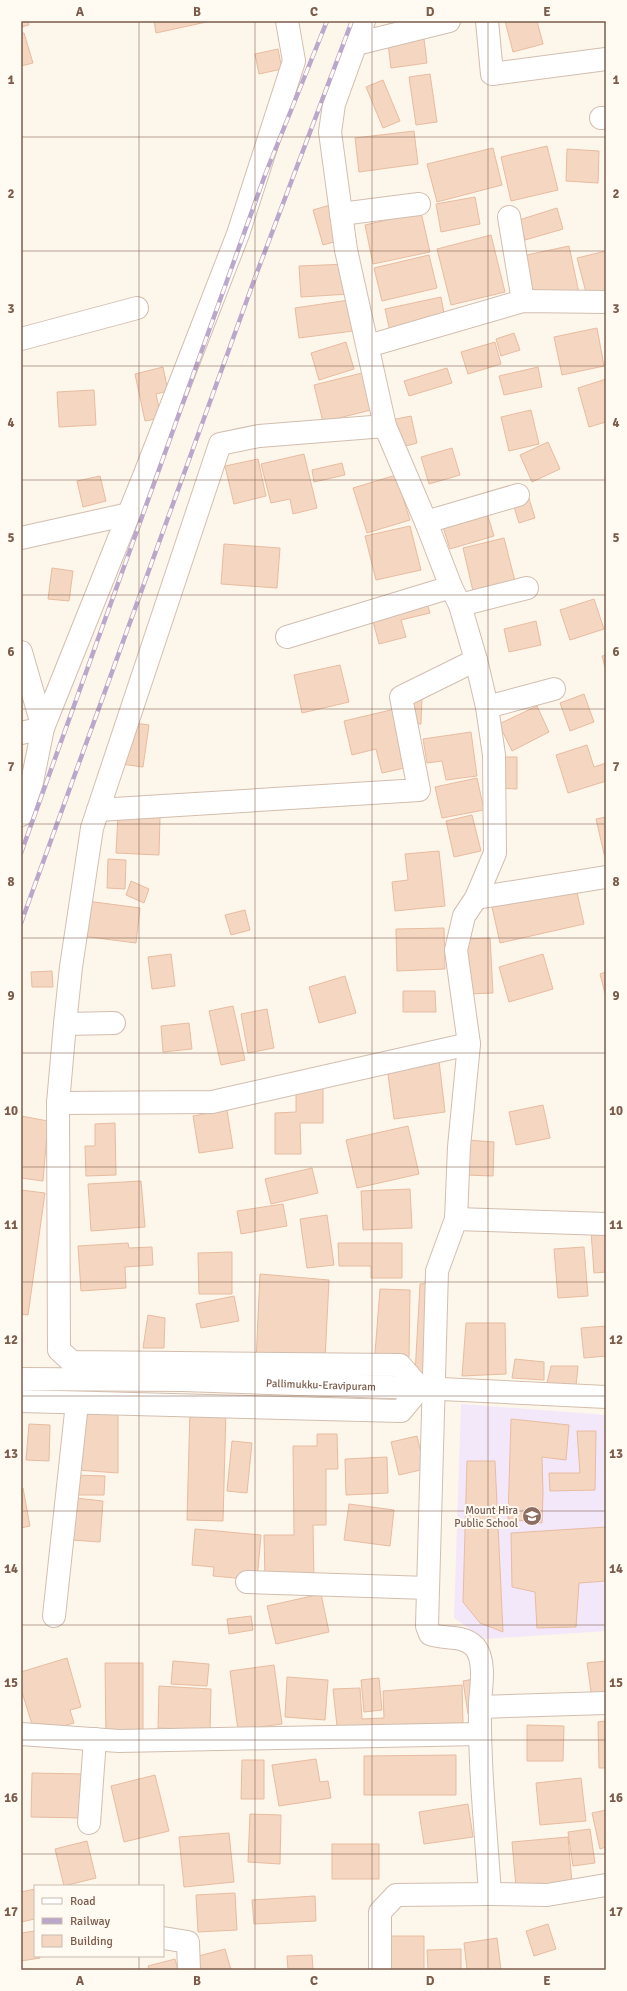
<svg xmlns="http://www.w3.org/2000/svg" width="627" height="1991" viewBox="0 0 627 1991" font-family="Signika,sans-serif">
<rect width="100%" height="100%" fill="#fdf6eb"/>
<polygon fill="#f3e7fa" points="461,1404 606,1415 606,1631 485,1639 454,1618"/>
<g fill="#f4d6c1" stroke="#e8bca0">
<polygon points="21,21 28,21 29,25 21,27"/>
<polygon points="154,21 211,21 156,33"/>
<polygon points="505,21 537,21 543,44 513,52"/>
<polygon points="21,33 24,33 33,63 21,66"/>
<polygon points="424,39 427,63 391,68 388,43"/>
<polygon points="278,49 282,69 259,74 255,54"/>
<polygon points="430,74 437,122 416,125 409,77"/>
<polygon points="383,80 400,121 383,128 366,87"/>
<polygon points="414,131 418,164 359,172 355,138"/>
<polygon points="547,146 558,190 511,201 501,157"/>
<polygon points="493,148 502,185 437,202 427,164"/>
<polygon points="567,149 599,151 598,183 566,181"/>
<polygon points="475,197 480,224 441,232 436,204"/>
<polygon points="337,203 348,238 323,245 313,210"/>
<polygon points="557,208 563,229 525,240 519,220"/>
<polygon points="421,212 430,252 373,264 365,225"/>
<polygon points="491,235 505,292 451,305 437,249"/>
<polygon points="569,246 579,293 533,303 522,256"/>
<polygon points="606,251 606,296 588,300 577,258"/>
<polygon points="429,255 437,288 382,301 374,268"/>
<polygon points="347,264 349,294 301,297 299,266"/>
<polygon points="441,297 447,329 392,341 385,309"/>
<polygon points="349,300 353,331 299,338 295,308"/>
<polygon points="597,328 604,366 562,375 554,337"/>
<polygon points="514,333 520,350 501,356 496,339"/>
<polygon points="346,342 354,369 319,380 311,353"/>
<polygon points="495,342 501,364 468,374 461,352"/>
<polygon points="163,367 168,391 156,394 161,418 145,421 135,374"/>
<polygon points="538,367 542,387 504,395 499,376"/>
<polygon points="447,368 452,383 409,396 404,381"/>
<polygon points="366,372 375,409 323,422 314,385"/>
<polygon points="606,379 606,422 589,427 578,388"/>
<polygon points="94,390 96,425 59,427 57,392"/>
<polygon points="531,410 539,444 509,451 501,417"/>
<polygon points="411,416 417,443 398,448 391,420"/>
<polygon points="548,442 560,469 532,482 520,455"/>
<polygon points="452,448 460,475 429,484 421,457"/>
<polygon points="304,454 317,508 293,514 290,499 271,503 261,464"/>
<polygon points="258,459 266,496 234,504 225,466"/>
<polygon points="342,463 345,475 314,482 312,470"/>
<polygon points="396,475 410,520 367,533 353,488"/>
<polygon points="100,476 106,501 83,507 77,481"/>
<polygon points="527,492 535,518 519,523 511,497"/>
<polygon points="486,510 494,536 450,549 442,524"/>
<polygon points="410,526 421,570 376,580 365,536"/>
<polygon points="504,538 515,581 473,591 463,548"/>
<polygon points="224,544 280,548 277,588 221,584"/>
<polygon points="52,568 73,571 69,601 48,599"/>
<polygon points="424,592 430,613 401,620 406,637 379,644 369,606"/>
<polygon points="594,599 604,629 570,640 560,610"/>
<polygon points="536,621 541,645 509,652 504,629"/>
<polygon points="606,655 606,671 602,656"/>
<polygon points="340,665 349,702 302,713 294,675"/>
<polygon points="584,694 594,722 570,731 560,703"/>
<polygon points="408,697 422,697 421,724 407,724"/>
<polygon points="537,706 549,732 512,751 499,724"/>
<polygon points="395,709 409,767 382,773 376,749 352,755 344,721"/>
<polygon points="127,722 149,725 143,767 121,764"/>
<polygon points="471,732 477,776 446,780 442,761 427,763 423,739"/>
<polygon points="587,745 594,767 606,763 606,781 568,793 556,755"/>
<polygon points="499,757 517,757 517,789 498,788"/>
<polygon points="477,778 484,810 442,818 435,787"/>
<polygon points="472,815 481,851 454,857 446,821"/>
<polygon points="118,816 160,817 159,855 116,853"/>
<polygon points="606,817 606,862 596,819"/>
<polygon points="439,851 445,906 395,911 392,882 408,880 405,854"/>
<polygon points="108,859 126,860 125,889 107,888"/>
<polygon points="131,881 149,889 144,903 126,895"/>
<polygon points="576,888 584,924 500,943 492,907"/>
<polygon points="87,901 140,908 136,943 82,936"/>
<polygon points="245,910 250,930 231,935 225,915"/>
<polygon points="444,928 445,969 397,971 396,929"/>
<polygon points="490,938 493,993 468,994 465,939"/>
<polygon points="171,954 175,986 152,989 148,957"/>
<polygon points="543,954 553,989 509,1002 499,967"/>
<polygon points="52,971 53,987 32,987 31,972"/>
<polygon points="606,972 606,997 600,974"/>
<polygon points="345,976 356,1013 319,1023 309,987"/>
<polygon points="403,991 435,991 436,1012 403,1012"/>
<polygon points="233,1006 245,1060 221,1065 209,1011"/>
<polygon points="267,1009 274,1048 248,1053 241,1014"/>
<polygon points="189,1023 192,1049 163,1052 161,1026"/>
<polygon points="439,1061 445,1112 394,1119 387,1067"/>
<polygon points="296,1086 323,1086 323,1123 300,1123 301,1154 275,1154 275,1113 296,1112"/>
<polygon points="543,1105 550,1138 516,1145 509,1112"/>
<polygon points="227,1110 233,1148 199,1153 193,1116"/>
<polygon points="21,1116 48,1121 43,1181 21,1178"/>
<polygon points="115,1123 116,1175 86,1176 85,1146 95,1146 95,1124"/>
<polygon points="408,1126 419,1174 357,1188 346,1140"/>
<polygon points="467,1140 494,1142 493,1176 465,1175"/>
<polygon points="312,1168 318,1193 271,1204 265,1179"/>
<polygon points="141,1181 145,1227 91,1231 88,1184"/>
<polygon points="410,1189 412,1228 363,1230 361,1191"/>
<polygon points="21,1190 45,1193 28,1315 21,1314"/>
<polygon points="283,1204 287,1226 241,1234 237,1211"/>
<polygon points="327,1215 334,1265 307,1268 300,1219"/>
<polygon points="606,1230 606,1272 594,1273 591,1231"/>
<polygon points="128,1243 129,1248 152,1247 153,1265 125,1267 126,1288 81,1291 78,1246"/>
<polygon points="338,1243 402,1243 402,1278 371,1278 371,1266 339,1266"/>
<polygon points="584,1247 588,1296 558,1298 554,1249"/>
<polygon points="232,1252 232,1294 199,1294 198,1253"/>
<polygon points="260,1274 329,1280 325,1359 256,1362"/>
<polygon points="433,1283 428,1378 415,1374 420,1284"/>
<polygon points="380,1289 410,1290 409,1357 375,1353"/>
<polygon points="234,1296 239,1321 201,1328 196,1304"/>
<polygon points="148,1315 165,1318 164,1348 143,1348"/>
<polygon points="466,1323 505,1323 506,1374 462,1376"/>
<polygon points="606,1326 606,1356 584,1358 581,1328"/>
<polygon points="515,1359 544,1362 544,1380 512,1378"/>
<polygon points="551,1366 578,1366 576,1386 547,1383"/>
<polygon points="190,1409 226,1409 223,1521 187,1520"/>
<polygon points="87,1414 118,1414 118,1473 77,1470"/>
<polygon points="511,1419 569,1425 566,1460 542,1457 543,1493 542,1523 508,1519"/>
<polygon points="29,1424 50,1425 49,1461 26,1460"/>
<polygon points="577,1431 596,1431 595,1490 550,1491 549,1473 580,1473"/>
<polygon points="317,1434 337,1434 338,1469 326,1469 326,1525 313,1525 314,1580 265,1580 264,1535 294,1535 293,1446 317,1446"/>
<polygon points="417,1436 425,1469 399,1475 391,1442"/>
<polygon points="232,1441 252,1443 247,1493 227,1491"/>
<polygon points="387,1457 388,1493 346,1495 345,1459"/>
<polygon points="467,1461 495,1461 503,1632 480,1623 463,1602"/>
<polygon points="73,1475 105,1476 104,1495 73,1495"/>
<polygon points="23,1488 30,1526 21,1528 21,1489"/>
<polygon points="76,1498 103,1501 100,1542 72,1540"/>
<polygon points="349,1504 394,1510 390,1546 344,1540"/>
<polygon points="606,1527 606,1581 579,1583 576,1627 537,1628 535,1592 512,1587 511,1533"/>
<polygon points="195,1529 261,1535 257,1580 213,1576 214,1567 192,1565"/>
<polygon points="321,1594 329,1632 276,1644 267,1606"/>
<polygon points="251,1616 253,1630 229,1634 227,1619"/>
<polygon points="67,1658 81,1707 70,1710 74,1723 35,1734 21,1689 21,1672"/>
<polygon points="173,1661 209,1664 207,1686 171,1684"/>
<polygon points="606,1661 606,1697 592,1699 587,1663"/>
<polygon points="105,1663 143,1663 143,1736 106,1736"/>
<polygon points="274,1665 282,1724 238,1730 230,1671"/>
<polygon points="287,1677 328,1680 325,1720 285,1717"/>
<polygon points="379,1678 382,1710 364,1712 361,1680"/>
<polygon points="480,1678 485,1712 468,1714 463,1681"/>
<polygon points="462,1685 463,1723 337,1726 333,1689 360,1688 362,1719 384,1718 383,1691"/>
<polygon points="159,1686 211,1689 210,1730 158,1728"/>
<polygon points="606,1721 606,1768 599,1768 598,1722"/>
<polygon points="527,1725 564,1726 563,1761 527,1761"/>
<polygon points="456,1755 456,1795 364,1795 364,1756"/>
<polygon points="316,1759 320,1782 328,1781 331,1798 279,1806 272,1765"/>
<polygon points="242,1760 264,1760 264,1799 241,1799"/>
<polygon points="32,1773 83,1774 82,1818 31,1817"/>
<polygon points="155,1775 169,1831 124,1842 111,1786"/>
<polygon points="581,1778 586,1821 540,1825 536,1783"/>
<polygon points="468,1804 473,1837 424,1844 419,1812"/>
<polygon points="606,1810 606,1847 600,1849 592,1813"/>
<polygon points="250,1814 281,1815 280,1864 248,1862"/>
<polygon points="590,1829 595,1863 573,1866 568,1832"/>
<polygon points="229,1833 234,1882 184,1887 179,1837"/>
<polygon points="568,1837 572,1883 516,1887 512,1842"/>
<polygon points="87,1841 96,1878 64,1886 55,1849"/>
<rect x="332" y="1844" width="47" height="35"/>
<polygon points="35,1889 35,1919 21,1922 21,1892"/>
<polygon points="235,1893 237,1930 198,1932 196,1895"/>
<polygon points="315,1896 316,1921 254,1924 252,1900"/>
<polygon points="548,1924 556,1949 534,1956 526,1931"/>
<polygon points="35,1931 35,1956 40,1956 40,1958 21,1961 21,1933"/>
<polygon points="388,1936 424,1936 424,1970 387,1970"/>
<polygon points="497,1938 501,1970 467,1970 464,1943"/>
<polygon points="225,1949 231,1970 194,1970 191,1958"/>
<polygon points="461,1949 461,1970 428,1970 427,1950"/>
<polygon points="312,1955 313,1970 288,1970 287,1956"/>
<polygon points="175,1959 178,1970 149,1970 148,1966"/>
</g>
<g fill="none" stroke-linecap="round" stroke-linejoin="round">
<defs>
<g id="street">
<path d="M364,21L334,104L330,132L346,250L385,426L426,522L451,587L460,605L476,660L487,707L494,755L495,853L476,898L464,916L456,950L469,1044L459,1147L456,1219L437,1271L427,1626L430,1634C444,1640 463,1634 475,1647C486,1661 481,1687 480,1703C479,1767 486,1831 490,1894L396,1895L380,1912V1970"/>
<polyline points="487,21 492,74 606,59"/>
<polyline points="356,44 449,21"/>
<polyline points="601,118 606,118"/>
<polyline points="341,214 419,204"/>
<polyline points="509,217 523,301"/>
<polyline points="21,339 137,308"/>
<polyline points="368,346 523,301 606,302"/>
<polyline points="426,522 518,495"/>
<polyline points="21,538 129,514"/>
<polyline points="460,605 527,588"/>
<polyline points="287,637 451,587"/>
<polyline points="21,652 43,728 21,733"/>
<polyline points="487,707 554,689"/>
<polyline points="98,810 419,790 401,697 476,660"/>
<polyline points="21,815 32,782 43,728 146,471 238,234 294,61 287,21"/>
<polyline points="476,898 606,877"/>
<polyline points="114,1023 65,1024 71,967 92,828 220,444 259,436 385,426"/>
<polyline points="65,1024 58,1103 212,1102 469,1044"/>
<polyline points="456,1219 606,1224"/>
<polyline points="21,1401 401,1411 420,1388 400,1365 72,1362 59,1350 58,1103"/>
<polyline points="247,1582 428,1588"/>
<polyline points="54,1616 77,1403"/>
<polyline points="480,1707 606,1703"/>
<polyline points="21,1734 119,1741 480,1734"/>
<polyline points="89,1823 95,1739"/>
<polyline points="490,1894 547,1895 606,1885"/>
<polyline points="163,1938 188,1942 189,1970"/>
</g>
<g id="secondary">
<path id="s1" d="M21,1379L183,1380L420,1388L606,1397"/>
</g>
</defs>
<use href="#street" stroke="#d2beaf" stroke-width="24"/>
<use href="#secondary" stroke="#d5beac" stroke-width="24"/>
<use href="#street" stroke="#fff" stroke-width="22"/>
<use href="#secondary" stroke="#fff" stroke-width="22"/>
<defs>
<g id="rail">
<polyline points="21,853 265,175 327,21"/>
<polyline points="21,923 256,275 352,21"/>
</g>
</defs>
<use href="#rail" stroke="#baa7ca" stroke-width="4.5"/>
<use href="#rail" stroke="#fffaf2" stroke-width="3" stroke-dasharray="9" stroke-linecap="butt"/>
</g>
<path fill="none" stroke="#7b5c4b" stroke-width="1" stroke-opacity="0.55" d="M139,21V1886M255,21V1970M372,21V1970M488,21V1970M21,137H606M21,251H606M21,366H606M21,480H606M21,595H606M21,709H606M21,824H606M21,938H606M21,1053H606M21,1167H606M21,1282H606M21,1396H606M21,1511H606M21,1625H606M21,1740H606M21,1854H606M139,1956V1970"/>
<defs>
<symbol id="school-disc" viewBox="-11 -11 22 22"><circle r="9.5" fill="#8d6e63" stroke="#fffaf2"/><path d="M0-5L7-2L0 1L-7-2ZM-4 1L0 2.5L4 1V4Q0 6-4 4Z" fill="#fff"/></symbol>
</defs>
<g fill-rule="evenodd">
<use href="#school-disc" x="521" y="1505" width="22" height="22"/>
</g>
<g text-anchor="middle" stroke-width="4" stroke-linejoin="round" paint-order="stroke">
<g font-size="11" fill="#7b5c4b" stroke="#fffaf2">
<text dy="4" stroke="none"><textPath href="#s1" startOffset="300">Pallimukku-Eravipuram</textPath></text>
</g>
<g font-size="11" fill="#785e54" stroke="#fffaf2" text-anchor="end">
<text x="518" y="1514">Mount Hira<tspan x="518" dy="13">Public School</tspan></text>
</g>
</g>
<rect width="627" height="1991" fill="none" stroke="#fffaf2" stroke-width="44"/>
<rect x="34" y="1885" width="130" height="72" fill="#fffaf2" stroke="#cabbaf"/>
<rect x="42" y="1898" width="20" height="6" fill="#ffffff" stroke="#cabbaf"/>
<text x="70" y="1905" font-size="12" fill="#7b5c4b">Road</text>
<rect x="42" y="1918" width="20" height="6" fill="#baa7ca" stroke="#cabbaf"/>
<text x="70" y="1925" font-size="12" fill="#7b5c4b">Railway</text>
<rect x="42" y="1935" width="20" height="12" fill="#f4d6c1" stroke="#cabbaf"/>
<text x="70" y="1945" font-size="12" fill="#7b5c4b">Building</text>
<rect x="22" y="22" width="583" height="1947" fill="none" stroke="#7b5c4b" stroke-width="1.5"/>
<g font-size="13" text-anchor="middle" font-weight="bold" fill="#7b5c4b">
<text x="80" y="16">A</text>
<text x="197" y="16">B</text>
<text x="314" y="16">C</text>
<text x="430" y="16">D</text>
<text x="547" y="16">E</text>
<text x="11" y="84">1</text>
<text x="616" y="84">1</text>
<text x="11" y="198">2</text>
<text x="616" y="198">2</text>
<text x="11" y="313">3</text>
<text x="616" y="313">3</text>
<text x="11" y="427">4</text>
<text x="616" y="427">4</text>
<text x="11" y="542">5</text>
<text x="616" y="542">5</text>
<text x="11" y="656">6</text>
<text x="616" y="656">6</text>
<text x="11" y="771">7</text>
<text x="616" y="771">7</text>
<text x="11" y="886">8</text>
<text x="616" y="886">8</text>
<text x="11" y="1000">9</text>
<text x="616" y="1000">9</text>
<text x="11" y="1115">10</text>
<text x="616" y="1115">10</text>
<text x="11" y="1229">11</text>
<text x="616" y="1229">11</text>
<text x="11" y="1344">12</text>
<text x="616" y="1344">12</text>
<text x="11" y="1458">13</text>
<text x="616" y="1458">13</text>
<text x="11" y="1573">14</text>
<text x="616" y="1573">14</text>
<text x="11" y="1687">15</text>
<text x="616" y="1687">15</text>
<text x="11" y="1802">16</text>
<text x="616" y="1802">16</text>
<text x="11" y="1916">17</text>
<text x="616" y="1916">17</text>
<text x="80" y="1985">A</text>
<text x="197" y="1985">B</text>
<text x="314" y="1985">C</text>
<text x="430" y="1985">D</text>
<text x="547" y="1985">E</text>
</g>
</svg>
